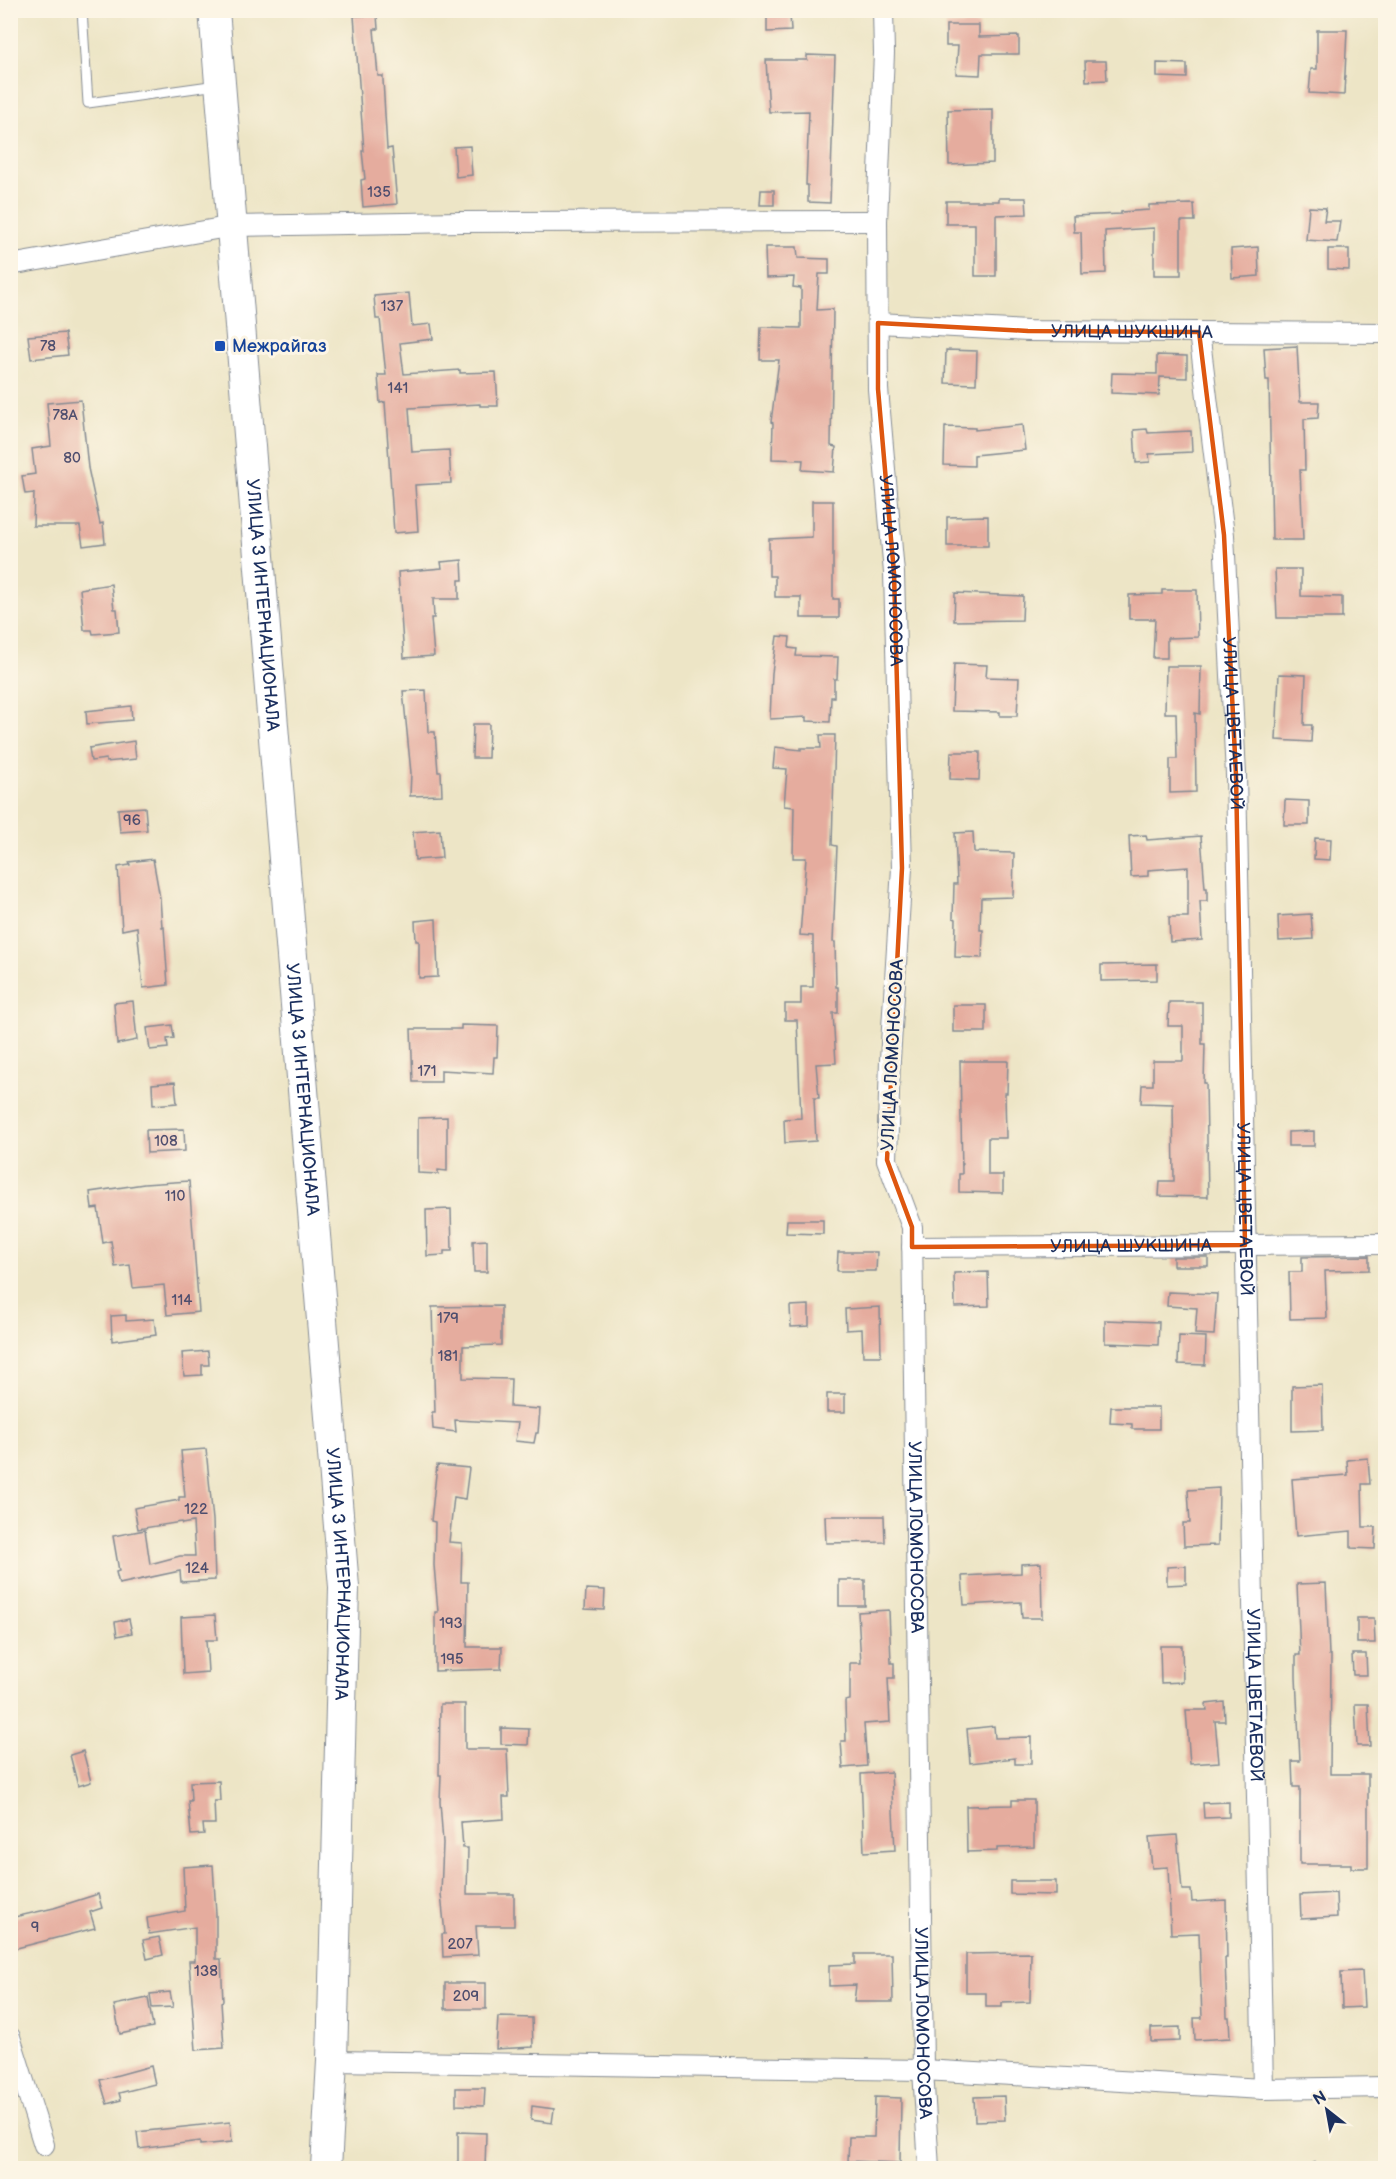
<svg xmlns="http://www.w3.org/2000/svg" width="1396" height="2179" viewBox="0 0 1396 2179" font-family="'Balsamiq Sans',sans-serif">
<rect width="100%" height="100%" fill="#fcf5e5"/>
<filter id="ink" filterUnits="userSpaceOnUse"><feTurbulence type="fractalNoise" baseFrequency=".0167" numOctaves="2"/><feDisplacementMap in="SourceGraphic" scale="12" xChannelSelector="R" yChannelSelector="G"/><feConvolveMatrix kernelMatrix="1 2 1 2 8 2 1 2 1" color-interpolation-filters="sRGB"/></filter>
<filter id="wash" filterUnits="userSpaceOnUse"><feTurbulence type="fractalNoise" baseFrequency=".008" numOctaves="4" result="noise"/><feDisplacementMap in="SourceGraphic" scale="24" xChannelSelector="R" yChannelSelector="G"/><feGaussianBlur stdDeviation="1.35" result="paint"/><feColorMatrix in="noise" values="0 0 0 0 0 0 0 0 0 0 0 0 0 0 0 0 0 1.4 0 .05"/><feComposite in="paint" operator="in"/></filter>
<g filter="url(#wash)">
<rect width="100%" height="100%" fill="#ede5c6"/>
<g id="blocks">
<g fill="#e5ac9e">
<polygon points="790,14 791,31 767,32 767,15"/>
<polygon points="377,15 378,29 374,29 378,76 383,76 383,80 387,149 392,148 397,204 363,207 361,180 365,179 362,151 364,151 354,16"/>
<polygon points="946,25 979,25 979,37 1019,36 1019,54 981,54 980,75 956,74 958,46 946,46"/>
<polygon points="1317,30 1347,30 1344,95 1309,93 1311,69 1317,69"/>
<polygon points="807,55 835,56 830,203 808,202 808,185 806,185 809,111 769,112 766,60 807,60"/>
<polygon points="1085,61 1106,61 1107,80 1086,81"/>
<polygon points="1157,63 1187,64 1187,78 1157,77"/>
<polygon points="993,109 993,163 949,165 948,110"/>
<polygon points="470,146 472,175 456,177 454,147"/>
<polygon points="761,190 774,190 774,205 760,205"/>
<polygon points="999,198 1026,198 1027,214 996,215 996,276 975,276 975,224 946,224 946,201 999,201"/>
<polygon points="1194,204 1195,221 1181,221 1181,275 1154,275 1154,228 1105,231 1106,273 1082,274 1081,232 1074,232 1073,216 1121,214 1121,212 1149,210 1149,205"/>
<polygon points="1309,207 1326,208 1324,221 1340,221 1337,242 1306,240"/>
<polygon points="765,247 797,247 798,258 829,259 829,274 819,274 817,310 833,309 831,446 836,447 834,472 802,470 803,460 772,459 773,423 771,422 779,360 760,360 761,327 801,328 801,288 793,287 794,277 766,278"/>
<polygon points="1258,247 1259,276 1232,278 1231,249"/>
<polygon points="1328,249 1349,249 1349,270 1328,269"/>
<polygon points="409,293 412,326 431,324 433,339 400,343 404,374 460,370 460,373 496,372 498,406 480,406 480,404 409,408 412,452 449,450 451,483 415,485 418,531 394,533 385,402 380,403 378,375 386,375 380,319 376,319 374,296"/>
<polygon points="65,333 68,355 31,359 28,336"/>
<polygon points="1297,346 1300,402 1319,402 1318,418 1304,419 1305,470 1300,470 1303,540 1272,540 1269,380 1266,380 1264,348"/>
<polygon points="946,350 977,351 976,384 945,383"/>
<polygon points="1157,355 1187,356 1187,378 1160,377 1159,395 1111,393 1112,373 1157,374"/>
<polygon points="81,400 88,468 100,524 103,523 105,543 83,546 80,526 33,526 34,493 25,494 22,476 35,474 32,449 51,446 47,403"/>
<polygon points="1022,425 1025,450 974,455 974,466 944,465 945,427 975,428 975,430"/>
<polygon points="1147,429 1148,433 1191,431 1192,452 1149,454 1150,462 1136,463 1134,430"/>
<polygon points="812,501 833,501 833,599 839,599 839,618 801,618 801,597 775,597 775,576 769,576 769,539 812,537"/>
<polygon points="988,516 988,546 947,546 947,517"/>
<polygon points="462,560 463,580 459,580 459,599 433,599 434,618 431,618 434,656 404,658 398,572 442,568 441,562"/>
<polygon points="1275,569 1301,569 1301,596 1342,597 1342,618 1277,618"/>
<polygon points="111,584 114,609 117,609 119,632 93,634 92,630 84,630 80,589"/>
<polygon points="1162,590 1197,590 1198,637 1167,638 1167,658 1153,658 1155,619 1129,619 1129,595 1162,594"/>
<polygon points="955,593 1023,596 1022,620 954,621"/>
<polygon points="777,636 790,637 789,648 797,649 796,656 838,657 837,679 834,679 834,697 831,697 830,722 806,721 806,717 770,719 772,673"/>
<polygon points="954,664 987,665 986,677 1019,678 1017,716 1000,716 1000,712 952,711"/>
<polygon points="1166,666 1201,666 1200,714 1195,713 1196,792 1170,793 1170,759 1177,759 1176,713 1165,713"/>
<polygon points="1279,674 1306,675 1304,725 1312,725 1311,742 1276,740"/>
<polygon points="426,690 428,732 435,732 438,772 441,772 442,795 410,796 411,773 403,691"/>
<polygon points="131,706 132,720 87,724 86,711"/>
<polygon points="473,724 489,724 488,758 472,758"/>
<polygon points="820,735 835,735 832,845 837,846 833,942 835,942 836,987 838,987 838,1013 833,1013 836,1063 816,1064 819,1098 814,1098 816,1141 785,1143 784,1119 801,1118 797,1020 785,1020 785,1004 801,1004 801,987 813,987 813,936 800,935 806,858 793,858 794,807 784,806 787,769 773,768 775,747 801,750 801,748 821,748"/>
<polygon points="134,741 136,759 106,762 106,759 91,761 89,748"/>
<polygon points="951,752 980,752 979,780 950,779"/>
<polygon points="1285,800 1309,801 1309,825 1284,825"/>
<polygon points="145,807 147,830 120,832 118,809"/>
<polygon points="440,830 442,858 415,860 413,832"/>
<polygon points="973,832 974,852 1014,853 1013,897 981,898 980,930 983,930 982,958 955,957 956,919 953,918 954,884 957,884 955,833"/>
<polygon points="1146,835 1147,840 1201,836 1205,888 1207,888 1207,901 1200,901 1202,940 1170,942 1169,917 1188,917 1188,867 1148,870 1148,876 1131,877 1129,836"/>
<polygon points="1315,838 1331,839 1330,860 1314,859"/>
<polygon points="153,859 160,898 162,927 164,927 168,985 143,988 137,927 122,930 118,867 130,865 129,862"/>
<polygon points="1311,914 1313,939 1279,941 1278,916"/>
<polygon points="436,919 438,977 419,978 419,941 416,941 415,921"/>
<polygon points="1157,964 1157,980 1101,981 1101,965"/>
<polygon points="133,1001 137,1040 117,1044 114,1003"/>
<polygon points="1169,1002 1202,1002 1202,1044 1205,1044 1204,1083 1206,1083 1208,1197 1159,1196 1160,1181 1174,1181 1173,1104 1141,1103 1142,1085 1153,1085 1153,1061 1183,1061 1183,1026 1168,1026"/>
<rect x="953" y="1005" width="33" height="27"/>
<polygon points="172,1025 174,1038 167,1039 168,1048 150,1050 147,1028"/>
<polygon points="461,1025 498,1026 497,1057 494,1057 493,1073 441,1070 441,1082 413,1082 411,1029 461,1029"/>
<polygon points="960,1061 1008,1061 1007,1093 1005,1093 1006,1138 988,1138 988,1175 1003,1175 1003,1193 959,1192 959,1174 962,1174"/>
<polygon points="175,1082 177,1103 153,1105 152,1084"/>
<polygon points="447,1117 447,1171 438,1170 438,1174 418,1173 418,1118"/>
<polygon points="184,1129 185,1151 147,1153 146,1130"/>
<polygon points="1314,1131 1314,1146 1288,1146 1288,1132"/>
<polygon points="189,1181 199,1312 167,1315 164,1285 133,1288 130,1265 115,1267 111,1241 103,1243 98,1208 92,1209 90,1192 144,1184"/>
<polygon points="451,1209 452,1251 444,1251 444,1255 427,1256 426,1210"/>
<polygon points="787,1220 823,1220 823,1234 786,1233"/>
<polygon points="487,1240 487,1272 474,1272 473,1241"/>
<polygon points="838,1252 877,1252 876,1271 837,1271"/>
<polygon points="1369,1256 1369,1270 1325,1271 1327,1318 1290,1319 1289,1272 1302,1272 1302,1257"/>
<rect x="1173" y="1257" width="35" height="9"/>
<polygon points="988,1272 989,1306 955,1307 954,1273"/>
<polygon points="1168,1292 1217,1294 1214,1335 1195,1334 1197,1308 1167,1306"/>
<polygon points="809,1305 809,1326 791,1327 790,1306"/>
<polygon points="501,1306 501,1345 463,1346 463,1378 511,1379 510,1407 540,1409 538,1433 536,1433 534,1443 515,1441 518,1423 455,1420 456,1432 433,1429 432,1412 435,1412 432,1307"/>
<polygon points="880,1307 881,1356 863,1356 862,1329 846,1330 845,1309"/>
<polygon points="126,1315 126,1321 154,1319 156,1335 112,1341 111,1316"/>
<polygon points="1105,1320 1159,1322 1158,1345 1105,1343"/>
<polygon points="1179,1336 1206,1337 1205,1365 1178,1364"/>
<polygon points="208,1351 209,1365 202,1365 202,1375 184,1376 182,1353"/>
<polygon points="1322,1385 1323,1430 1292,1431 1292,1386"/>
<rect x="827" y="1394" width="18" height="18"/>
<polygon points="1111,1407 1159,1407 1159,1429 1132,1429 1132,1424 1110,1423"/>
<polygon points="206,1449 213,1520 215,1580 181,1582 180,1571 119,1584 116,1572 119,1571 113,1536 145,1530 150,1564 180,1556 195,1556 193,1522 182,1524 181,1522 138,1529 134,1508 179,1500 179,1497 185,1497 181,1451"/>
<polygon points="1368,1458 1370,1484 1362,1484 1363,1527 1376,1527 1375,1549 1351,1548 1351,1531 1296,1536 1292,1479 1348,1475 1347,1460"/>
<polygon points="437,1465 469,1468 465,1499 454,1497 449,1542 462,1543 461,1582 468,1582 467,1647 502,1647 501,1669 435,1671 435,1612 438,1612 434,1565 435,1522 431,1521"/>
<polygon points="1219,1488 1218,1545 1184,1546 1183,1523 1190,1523 1188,1490"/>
<polygon points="825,1516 884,1516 885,1542 826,1543"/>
<polygon points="1041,1563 1042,1618 1022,1618 1021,1602 964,1605 962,1576 1021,1573 1021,1564"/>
<polygon points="1186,1566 1186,1584 1167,1585 1167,1567"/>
<rect x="839" y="1580" width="26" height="26"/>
<polygon points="1326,1583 1329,1655 1331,1655 1330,1774 1368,1774 1368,1868 1351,1868 1351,1864 1300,1864 1300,1787 1293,1787 1292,1761 1300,1761 1296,1677 1296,1655 1300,1655 1297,1584"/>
<polygon points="586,1589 605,1590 604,1610 585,1609"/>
<polygon points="889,1610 891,1663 894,1663 894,1678 888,1678 890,1722 864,1724 867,1766 843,1768 841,1741 846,1741 845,1701 850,1700 850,1663 861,1663 858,1612"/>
<polygon points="215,1615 217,1640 206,1640 208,1672 183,1674 181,1617"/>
<polygon points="1357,1618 1374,1618 1375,1643 1357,1643"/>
<polygon points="129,1619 132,1633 117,1636 115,1622"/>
<polygon points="1160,1646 1182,1646 1183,1682 1161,1683"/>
<polygon points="1352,1654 1366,1654 1367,1675 1353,1675"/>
<polygon points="1224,1702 1225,1721 1215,1721 1219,1762 1190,1764 1186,1710 1207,1710 1206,1704"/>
<polygon points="440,1704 465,1704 465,1749 507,1749 509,1797 503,1797 504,1819 461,1822 463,1848 468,1848 467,1894 514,1894 514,1926 476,1926 478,1955 443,1957 442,1934 445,1934 441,1894 443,1843 440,1802 441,1775 439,1775"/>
<polygon points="1355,1704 1368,1704 1370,1746 1357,1746"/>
<polygon points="994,1726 995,1738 1031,1737 1031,1764 1015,1764 1015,1758 970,1763 967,1729"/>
<polygon points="501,1728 529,1729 528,1745 501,1744"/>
<polygon points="83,1751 91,1782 78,1786 70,1755"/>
<polygon points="891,1772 895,1850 864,1852 861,1774"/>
<polygon points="219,1781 220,1801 214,1801 215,1824 203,1824 204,1834 191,1835 188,1801 191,1801 190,1782"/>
<polygon points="1012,1800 1034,1800 1034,1847 997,1848 997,1851 967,1852 966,1806 1012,1805"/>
<polygon points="1229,1802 1229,1817 1204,1818 1203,1803"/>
<polygon points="1177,1835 1182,1890 1191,1890 1192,1902 1226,1900 1227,1958 1225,1958 1227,2017 1229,2017 1230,2038 1195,2040 1194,2018 1202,2018 1199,1933 1171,1934 1168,1867 1152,1868 1149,1837"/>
<polygon points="213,1865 216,1914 216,1959 221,1959 223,2001 221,2002 224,2048 196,2050 189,1961 195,1961 195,1927 149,1934 147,1918 185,1911 183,1867"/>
<polygon points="1010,1881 1056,1881 1056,1895 1010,1894"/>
<polygon points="1336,1893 1337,1917 1301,1919 1300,1895"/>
<polygon points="98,1894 102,1908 90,1912 95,1928 13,1949 10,1940 10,1918 54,1908"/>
<polygon points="159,1937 163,1955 147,1959 143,1940"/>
<polygon points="1031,1953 1030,2002 1002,2003 1002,2007 986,2007 986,1993 966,1993 966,1954"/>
<polygon points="855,1954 892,1954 893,2002 854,2002 856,1985 829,1986 829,1965 855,1964"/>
<polygon points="1362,1971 1364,2007 1342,2008 1341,1972"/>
<rect x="445" y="1983" width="41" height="26"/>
<polygon points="170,1992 173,2007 152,2008 150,1994"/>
<polygon points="148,1998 153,2027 120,2034 114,2005"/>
<polygon points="498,2017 532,2018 533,2047 496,2049"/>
<polygon points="1180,2027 1180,2041 1151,2042 1151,2028"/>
<polygon points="151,2066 155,2084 119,2093 121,2100 107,2104 100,2080"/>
<polygon points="456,2088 485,2088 484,2106 456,2105"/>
<polygon points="1004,2096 1005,2120 975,2121 974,2097"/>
<polygon points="875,2097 901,2098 900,2163 848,2161 849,2137 874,2137"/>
<polygon points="532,2106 554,2109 552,2123 531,2120"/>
<polygon points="230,2122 232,2142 200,2145 200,2141 139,2149 137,2132"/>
<polygon points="458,2132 486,2133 485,2169 458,2169"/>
</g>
</g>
</g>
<g filter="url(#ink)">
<use href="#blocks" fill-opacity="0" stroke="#848a92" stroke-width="1.5"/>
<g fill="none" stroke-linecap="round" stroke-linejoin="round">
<defs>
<polyline id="lane" points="82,10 88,103 217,85"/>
<g id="street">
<path id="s1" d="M883,10L884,53L877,221L878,389L894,573L902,868L890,1060L887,1160L912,1227L923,2070L929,2168"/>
<polyline points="10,265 233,226 461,222 877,221"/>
<path id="s2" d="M878,323L1028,331L1386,333"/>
<path id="s3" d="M1199,332L1224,535L1236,775L1263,2089"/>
<path id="s4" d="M912,1247L1386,1244"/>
<polyline points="10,2037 44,2145"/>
<polyline points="332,2061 923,2070 1263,2089 1386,2087"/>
</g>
<g id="primary">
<path id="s5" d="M214,10L344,1587L332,2061L326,2168"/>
</g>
</defs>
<use href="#lane" stroke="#848a92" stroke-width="11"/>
<use href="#street" stroke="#848a92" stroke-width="22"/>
<use href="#primary" stroke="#848a92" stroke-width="32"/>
<polyline stroke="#848a92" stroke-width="3" stroke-dasharray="4.5 4.5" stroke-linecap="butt" points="1314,2162 1316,2168"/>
<use href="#lane" stroke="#fff" stroke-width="9"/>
<use href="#street" stroke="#fff" stroke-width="20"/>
<use href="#primary" stroke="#fff" stroke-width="30"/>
</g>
</g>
<path fill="none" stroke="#de5710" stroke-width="4.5" stroke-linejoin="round" d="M878,323L1028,331L1199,332L1224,535L1236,775L1245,1245L912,1247V1227L887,1160L902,868L894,573L878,389Z"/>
<rect fill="#1a4fb4" stroke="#fcf5e5" stroke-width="2" x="214" y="340" width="12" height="12" rx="3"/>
<g text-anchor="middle" stroke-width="6" stroke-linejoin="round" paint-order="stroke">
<g font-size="15" fill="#4e4e6e">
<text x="379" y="197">135</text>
<text x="392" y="311">137</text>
<text x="48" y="351">78</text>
<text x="398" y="393">141</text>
<text x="65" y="420">78А</text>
<text x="72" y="463">80</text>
<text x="132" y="825">96</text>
<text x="427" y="1076">171</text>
<text x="166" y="1146">108</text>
<text x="175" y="1201">110</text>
<text x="182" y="1305">114</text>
<text x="448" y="1323">179</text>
<text x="448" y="1361">181</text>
<text x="196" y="1514">122</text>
<text x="197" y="1573">124</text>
<text x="451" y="1628">193</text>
<text x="452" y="1664">195</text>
<text x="35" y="1932">9</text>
<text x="460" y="1949">207</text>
<text x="206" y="1976">138</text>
<text x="466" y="2001">209</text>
</g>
<g font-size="18" fill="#1b2f5e" stroke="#fcf5e5">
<text dy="6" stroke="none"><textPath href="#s2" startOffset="254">УЛИЦА ШУКШИНА</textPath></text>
<text dy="6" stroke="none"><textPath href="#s1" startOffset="561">УЛИЦА ЛОМОНОСОВА</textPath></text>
<text dy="6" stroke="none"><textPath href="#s5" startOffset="597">УЛИЦА 3 ИНТЕРНАЦИОНАЛА</textPath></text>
<text dy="6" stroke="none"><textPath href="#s3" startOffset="393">УЛИЦА ЦВЕТАЕВОЙ</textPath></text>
<text transform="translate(892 1055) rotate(-87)" y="6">УЛИЦА ЛОМОНОСОВА</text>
<text dy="6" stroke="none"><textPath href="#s5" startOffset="1083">УЛИЦА 3 ИНТЕРНАЦИОНАЛА</textPath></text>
<text dy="6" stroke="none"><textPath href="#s3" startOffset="879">УЛИЦА ЦВЕТАЕВОЙ</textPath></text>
<text dy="6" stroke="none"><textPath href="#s4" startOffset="219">УЛИЦА ШУКШИНА</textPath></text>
<text dy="6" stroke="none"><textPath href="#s1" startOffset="1533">УЛИЦА ЛОМОНОСОВА</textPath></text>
<text dy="6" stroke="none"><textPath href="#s5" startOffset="1569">УЛИЦА 3 ИНТЕРНАЦИОНАЛА</textPath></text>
<text dy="6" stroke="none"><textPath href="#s3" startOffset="1365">УЛИЦА ЦВЕТАЕВОЙ</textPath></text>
<text dy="6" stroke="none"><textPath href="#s1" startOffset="2019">УЛИЦА ЛОМОНОСОВА</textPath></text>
</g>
<g font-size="18" fill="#164399" stroke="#fcf5e5" text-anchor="start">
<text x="232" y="352">Межрайгаз</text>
</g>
</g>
<rect width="1396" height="2179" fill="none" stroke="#fcf5e5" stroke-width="36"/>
<g transform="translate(1327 2110) rotate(329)" stroke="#fcf5e5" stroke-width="4.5" paint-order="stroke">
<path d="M0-4.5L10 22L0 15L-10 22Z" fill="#1b2f5e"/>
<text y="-9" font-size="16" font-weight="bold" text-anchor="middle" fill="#1b2f5e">N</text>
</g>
</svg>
